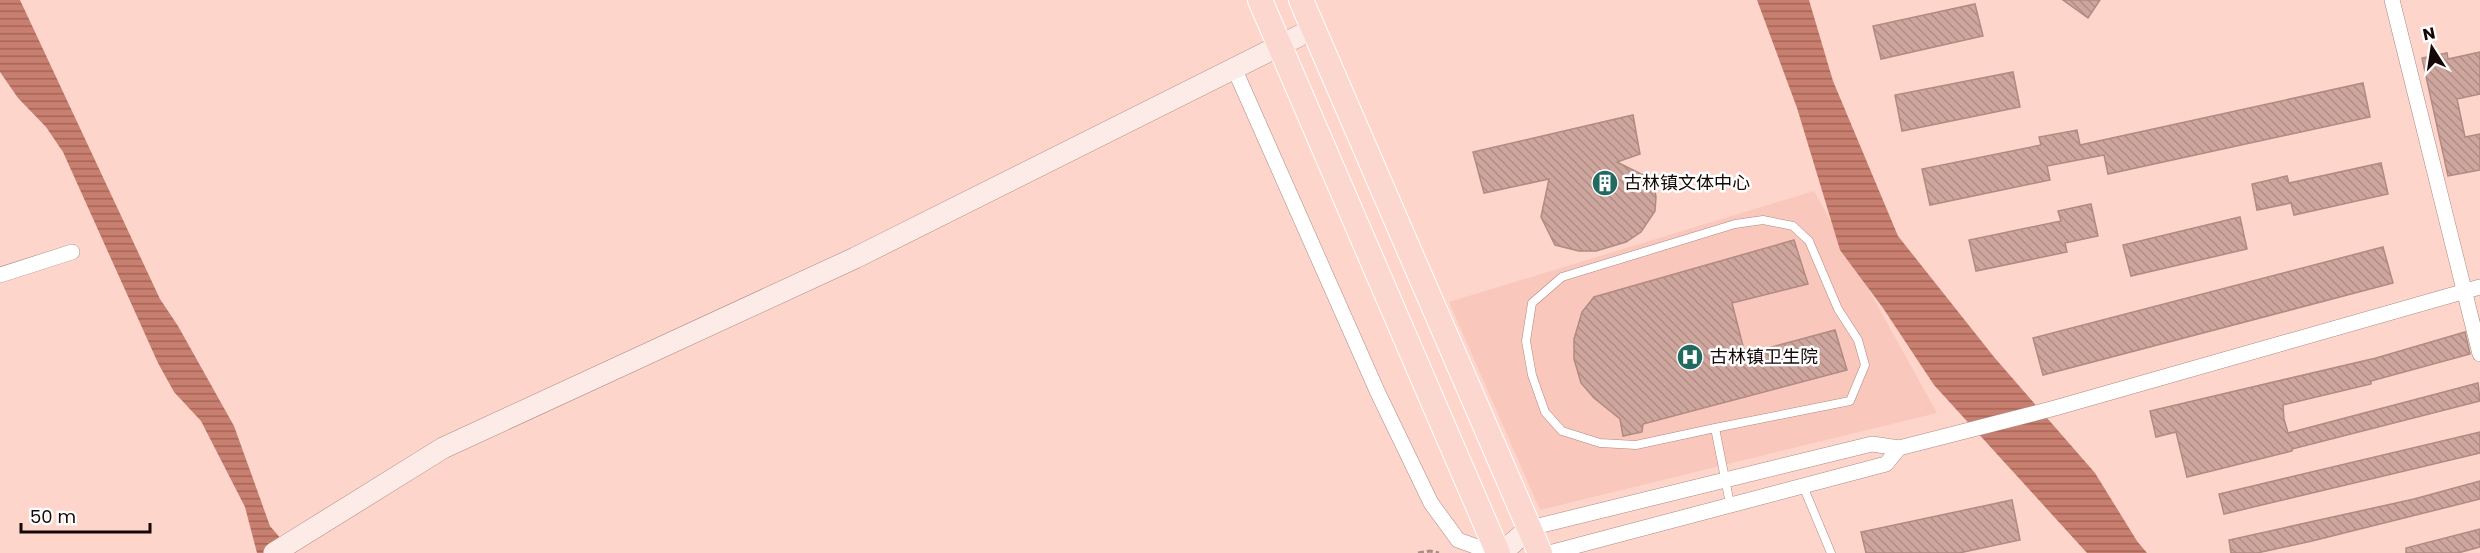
<svg xmlns="http://www.w3.org/2000/svg" width="2480" height="553" viewBox="0 0 2480 553" font-family="Poppins,'Noto Sans SC',sans-serif">
<defs>
<pattern id="water-rules" width="6" height="5" patternUnits="userSpaceOnUse" patternTransform="scale(1.5)"><rect width="6" height="5" fill="#c97f6f"/><path d="M0 2.5h6" fill="none" stroke="#a26659"/></pattern>
<pattern id="building-back-hatch" width="6" height="6" patternUnits="userSpaceOnUse" patternTransform="scale(1.5)"><rect width="6" height="6" fill="#cea69d"/><path d="M-1 5l2 2M0 0l6 6M5-1l2 2" fill="none" stroke="#b08d86"/></pattern>
</defs>
<rect width="100%" height="100%" fill="#fed5cb"/>
<polygon fill="#f9c7bc" points="1814,191 1937,413 1540,510 1449,302"/>
<g fill="url(#water-rules)">
<polygon points="0,0 20,0 160,299 178,326 234,426 270,526 293,553 257,553 245,507 201,421 174,392 158,363 63,152 46,127 18,98 0,72"/>
<polygon points="1757,0 1809,0 1833,81 1898,236 1994,357 2095,473 2137,541 2147,553 2087,553 1934,385 1883,308 1840,250 1797,108"/>
</g>
<g fill="url(#building-back-hatch)" stroke="#b18a82" stroke-width="1.5">
<polygon points="2063,0 2100,0 2088,18"/>
<polygon points="1975,4 1983,36 1881,59 1873,26"/>
<polygon points="2480,52 2480,94 2457,99 2465,137 2480,134 2480,170 2448,176 2422,58 2447,53 2448,59"/>
<polygon points="2013,72 2020,107 1902,131 1895,95"/>
<polygon points="2363,83 2370,117 2108,174 2104,155 2047,166 2050,180 1930,205 1922,169 2041,145 2039,137 2077,130 2080,145"/>
<polygon points="1633,115 1640,154 1617,162 1653,180 1656,197 1655,211 1641,232 1626,242 1596,251 1579,251 1555,245 1541,217 1549,179 1484,193 1473,152"/>
<polygon points="2381,163 2388,194 2294,215 2291,203 2257,210 2252,184 2287,176 2289,183"/>
<polygon points="2091,204 2098,236 2065,243 2067,252 1976,271 1969,240 2061,221 2058,211"/>
<polygon points="2240,217 2247,249 2131,276 2123,245"/>
<polygon points="1794,240 1808,284 1732,303 1745,354 1835,330 1847,370 1643,424 1642,432 1623,436 1620,419 1594,398 1581,383 1574,359 1574,339 1582,312 1594,297"/>
<polygon points="2383,247 2393,283 2043,375 2033,338"/>
<polygon points="2465,332 2470,354 2371,381 2371,384 2283,405 2284,419 2288,433 2478,383 2480,401 2292,449 2292,451 2187,477 2176,432 2156,437 2150,411 2376,358"/>
<polygon points="2480,432 2480,453 2224,514 2219,494"/>
<polygon points="2480,481 2480,499 2312,541 2257,553 2231,553 2229,540 2414,499"/>
<polygon points="2012,500 2020,540 1959,553 1866,553 1861,532"/>
<polygon points="2480,529 2480,547 2458,553 2406,553 2406,548"/>
</g>
<g fill="none" stroke-linecap="round" stroke-linejoin="round">
<defs>
<g id="lane">
<polyline points="1715,428 1636,445 1600,443 1562,431 1545,412 1532,375 1526,341 1532,303 1562,277 1735,224 1763,220 1793,226 1809,241 1838,309 1858,340 1865,365 1850,401 1715,428 1730,504"/>
<polyline points="1803,486 1831,553"/>
</g>
<g id="street">
<polyline points="2392,0 2480,354"/>
<polyline points="1234,68 1378,393 1431,503 1458,540 1494,553"/>
<polyline points="0,275 72,252"/>
<polyline points="1530,528 1872,444 1899,448"/>
<polyline points="1549,553 1886,464 1899,448 2055,408 2480,287"/>
</g>
<g id="secondary">
<polyline points="274,553 443,448 855,258 1313,29"/>
<polyline points="1501,553 1530,528"/>
</g>
<g id="primary">
<polyline points="1260,0 1498,553"/>
<polyline points="1301,0 1540,553"/>
</g>
</defs>
<use href="#lane" stroke="#ae8880" stroke-width="9"/>
<use href="#street" stroke="#ae8880" stroke-width="16"/>
<use href="#secondary" stroke="#ae8880" stroke-width="22"/>
<use href="#primary" stroke="#fff" stroke-width="26"/>
<polyline stroke="#ab8c85" stroke-width="3" stroke-dasharray="6 3" stroke-linecap="butt" points="1418,553 1430,551 1439,553"/>
<use href="#lane" stroke="#fff" stroke-width="8"/>
<use href="#street" stroke="#fff" stroke-width="15"/>
<use href="#secondary" stroke="#fdebe7" stroke-width="21"/>
<use href="#primary" stroke="#fbd7d0" stroke-width="24"/>
</g>
<defs>
<symbol id="building-disc" viewBox="-11 -11 22 22"><circle r="9.5" fill="#226a60" stroke="#fff"/><path d="M-4-6H4V6H1V3H-1V6H-4ZM-2.5-4.3h1.7v1.8h-1.7ZM.8-4.3h1.7v1.8H.8ZM-2.5-1h1.7V.8h-1.7ZM.8-1h1.7V.8H.8Z" fill="#fff"/></symbol>
<symbol id="hospital-disc" viewBox="-11 -11 22 22"><circle r="9.5" fill="#226a60" stroke="#fff"/><path d="M-5-5h3v3.5h4V-5h3V5h-3V1.5h-4V5h-3Z" fill="#fff"/></symbol>
</defs>
<g fill-rule="evenodd">
<use href="#building-disc" x="1590" y="168" width="30" height="30"/>
<use href="#hospital-disc" x="1675" y="342" width="30" height="30"/>
</g>
<g text-anchor="middle" stroke-width="5" stroke-linejoin="round" paint-order="stroke">
<g font-size="18" fill="#140705" stroke="#fff" text-anchor="start">
<text x="1624" y="189">古林镇文体中心</text>
<text x="1710" y="363">古林镇卫生院</text>
</g>
</g>
<g transform="translate(2432 48) rotate(348)" stroke="#ffffff" stroke-width="4.5" paint-order="stroke">
<path d="M0-4.5L10 22L0 15L-10 22Z" fill="#140705"/>
<text y="-9" font-size="16" font-weight="bold" text-anchor="middle" fill="#140705">N</text>
</g>
<path d="M21 523v9h129v-9" fill="none" stroke="#140705" stroke-width="3"/>
<text x="30" y="523" font-size="18" fill="#140705" stroke="#ffffff" stroke-width="4.5" paint-order="stroke">50 m</text>
</svg>
